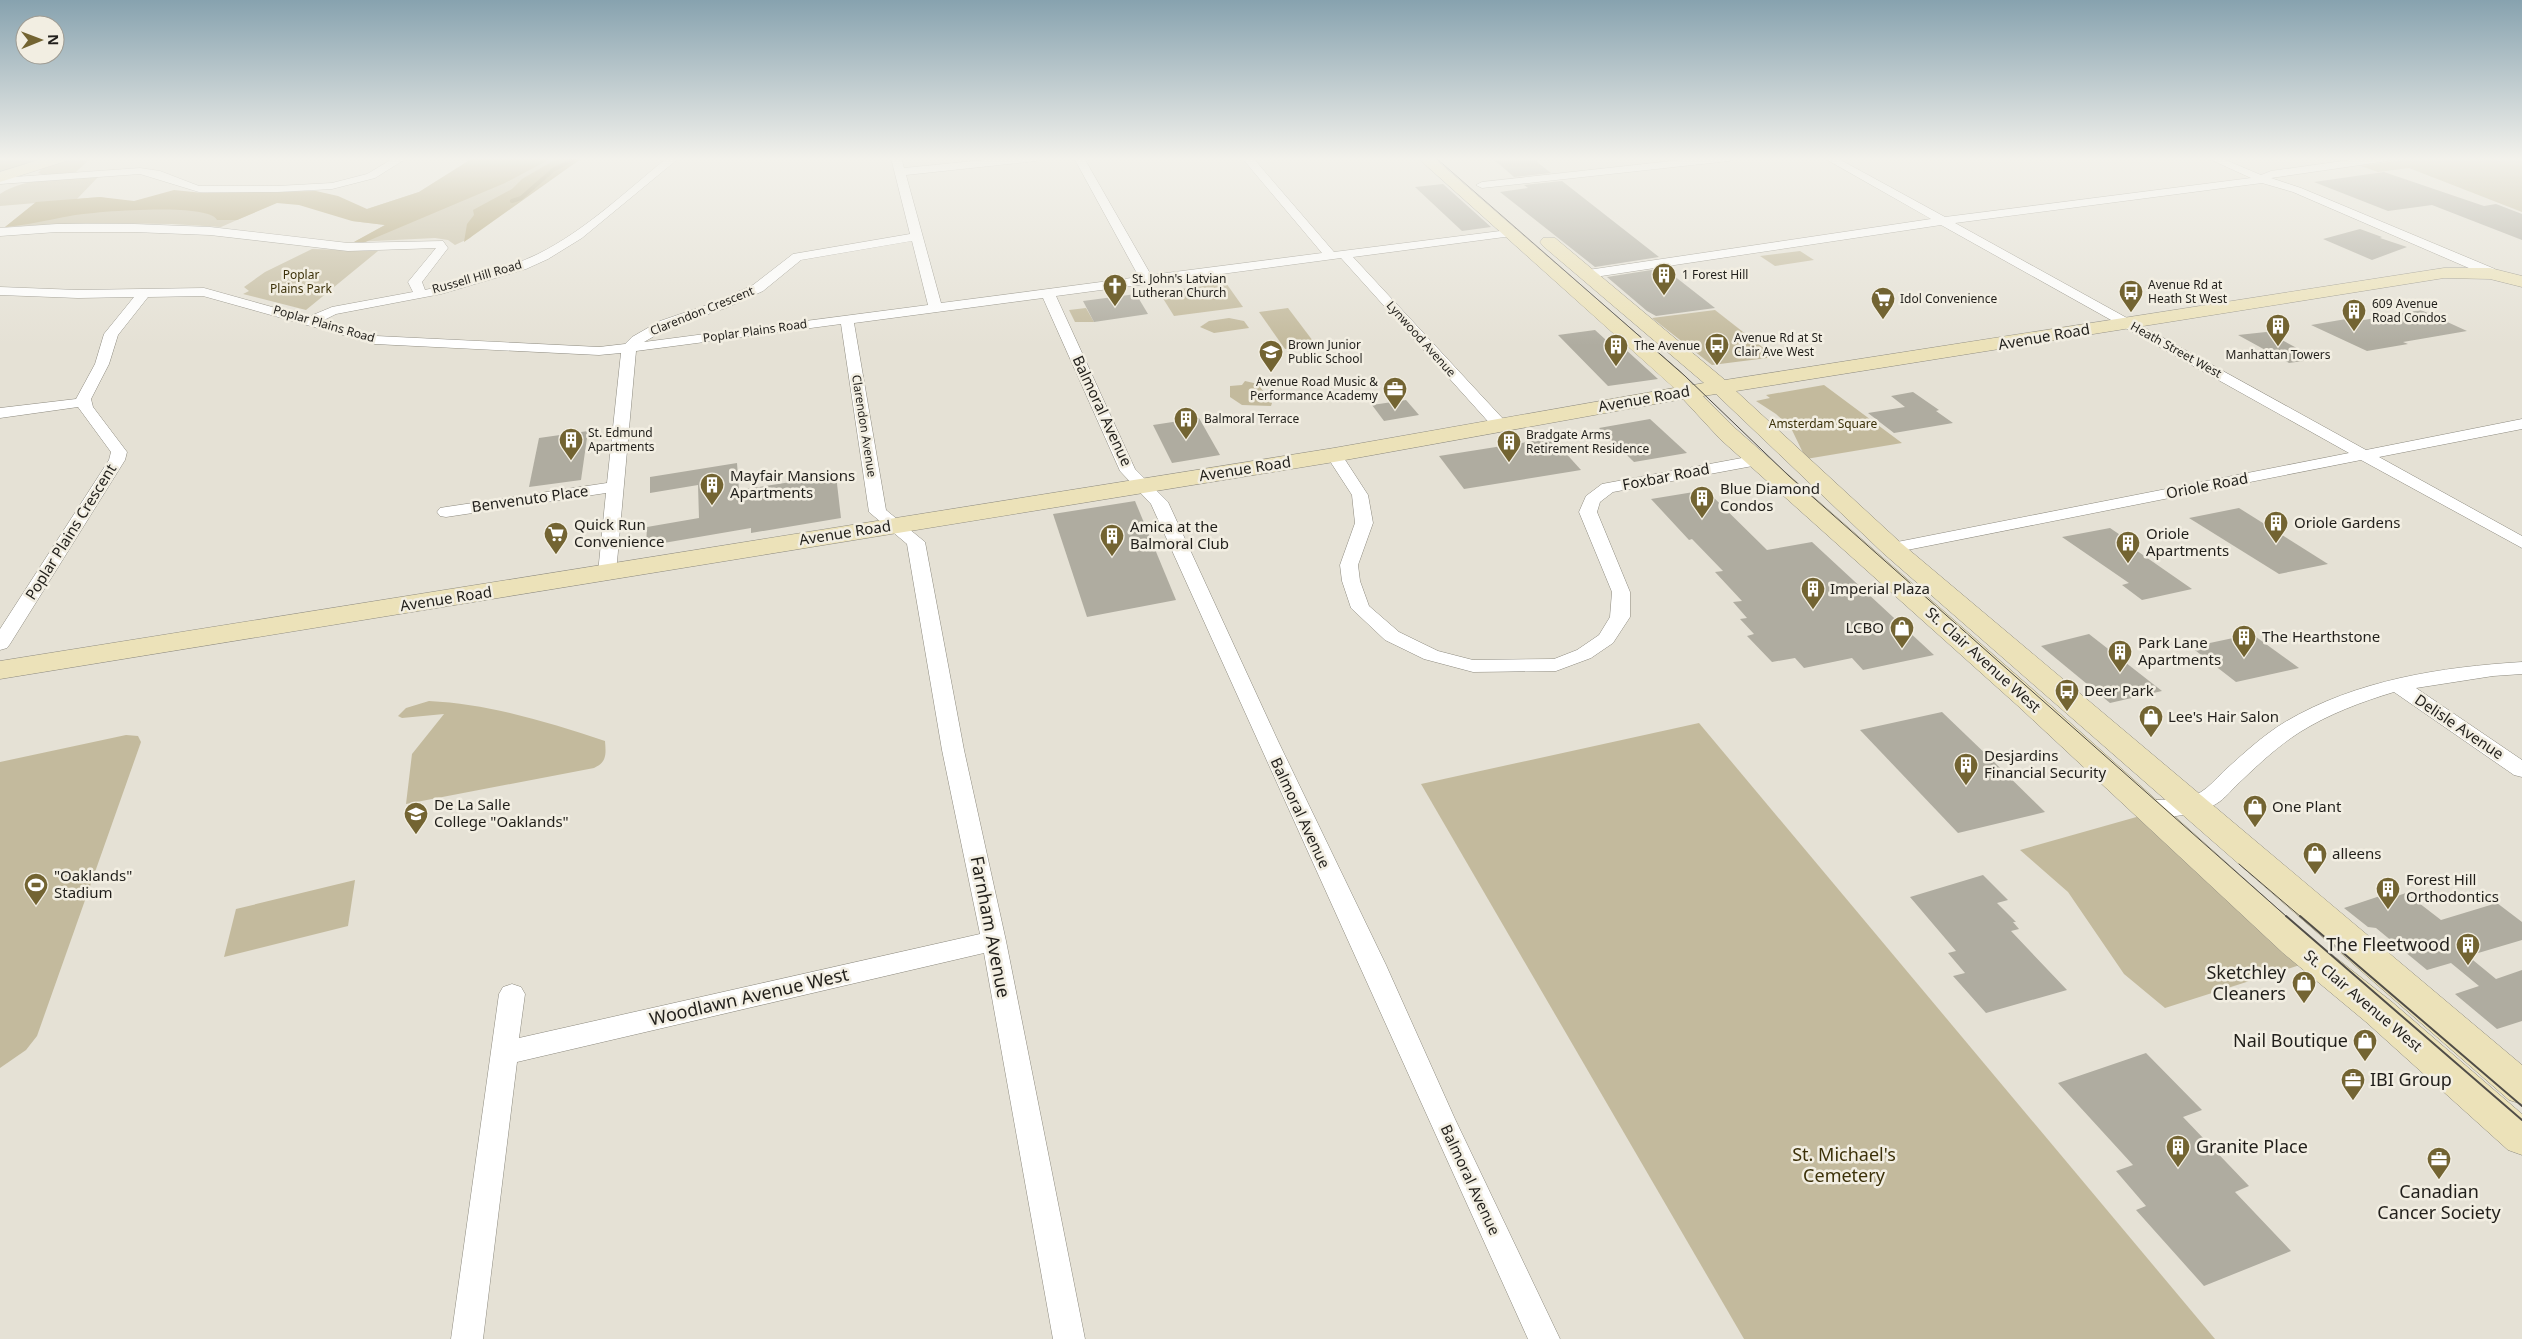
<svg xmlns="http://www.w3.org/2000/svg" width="2522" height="1339" viewBox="0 0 2522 1339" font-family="'Noto Sans',sans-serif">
<rect width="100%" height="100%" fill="#e5e1d5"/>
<g fill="#c3ba9d">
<polygon points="12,158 50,158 0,173 0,159"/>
<polygon points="72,158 91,158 76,172 45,175 38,173 43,168"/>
<polygon points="473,158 582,158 476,231 470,238 455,245 448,240 435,238 354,242 385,225 352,221 367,209 419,192"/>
<polygon points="2416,158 2522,158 2522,212 2409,168 2378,172 2361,166"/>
<path d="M99,176L77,199L100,197L121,201L276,203L221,227L172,224L86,223L5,227L36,203L0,206V194C27,176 68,179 99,176Z"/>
<polygon points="312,249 378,251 306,310 243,294 249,291 244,287 265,272"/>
<polygon points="1800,251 1814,260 1775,266 1760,256"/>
<polygon points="1226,283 1243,307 1174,316 1159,292"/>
<polygon points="1086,308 1094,322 1075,322 1069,310"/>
<polygon points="1288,308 1316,345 1285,349 1259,312"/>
<polygon points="1715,310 1775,357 1712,365 1652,318"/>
<polygon points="1229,318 1244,321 1249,328 1214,333 1200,327 1209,321"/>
<polygon points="1245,381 1258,384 1272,403 1271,406 1242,405 1230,397 1230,386 1242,385"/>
<polygon points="1824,385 1902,443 1806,459 1791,428 1776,414 1756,401 1770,398 1766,395"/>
<path d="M429,701C490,704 547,722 605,741C606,754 607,762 594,768L406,804L412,754L444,714L402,718L398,716L406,708Z"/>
<polygon points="1699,723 2215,1339 1744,1339 1421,784"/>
<polygon points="126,735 138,736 141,742 37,1036 26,1050 0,1068 0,762"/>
<polygon points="2140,816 2303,964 2165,1008 2124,974 2068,892 2020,850"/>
<polygon points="355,880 348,926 224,957 236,909"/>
</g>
<g fill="#ad9e6f">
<path d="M473,158H552L505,183L363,243L354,242L385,225L352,221L299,205L277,203L237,220H217C209,202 90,212 70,216C47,220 28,225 5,227L36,202L100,197L134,201L174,190L203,193L316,191L338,196L367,209L419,192Z"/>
<polygon points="558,158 582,158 464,242 467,224 474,215 473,210 512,189 522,179"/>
</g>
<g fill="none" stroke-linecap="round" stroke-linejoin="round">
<polyline stroke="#96885a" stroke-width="4" points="512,201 521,198 553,170 576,158"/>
</g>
<g fill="#afaca0">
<polygon points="1492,158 1532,158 1551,173 1514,177"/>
<polygon points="2384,172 2484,206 2496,204 2522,214 2522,240 2432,205 2388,211 2314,182"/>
<polygon points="1562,181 1659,257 1595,267 1500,192 1528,188 1524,185"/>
<polygon points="1443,184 1491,227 1462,231 1415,187"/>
<polygon points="2360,229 2382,237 2380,238 2407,247 2372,260 2323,239"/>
<polygon points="1664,268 1715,308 1656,316 1647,311 1607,277"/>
<polygon points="1136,294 1148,314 1094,322 1083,301"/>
<polygon points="2421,310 2467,331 2403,342 2408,344 2367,351 2311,325 2352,318 2358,321"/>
<polygon points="1595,330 1616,349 1624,348 1658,379 1608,386 1558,335"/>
<polygon points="2266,332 2269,333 2317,359 2289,363 2238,335"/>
<polygon points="1913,392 1939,410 1936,411 1953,423 1894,433 1868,413 1905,407 1891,396"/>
<polygon points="1406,400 1419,415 1384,421 1372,405"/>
<polygon points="1199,418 1220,455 1172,463 1153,425"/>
<polygon points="1650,419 1687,453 1634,462 1599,428"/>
<polygon points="588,431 581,480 529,487 539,438"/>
<polygon points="1552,438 1581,470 1464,489 1439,456"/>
<polygon points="737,463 739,490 836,475 841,518 751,533 751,528 646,546 647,527 699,518 698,485 650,493 650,477"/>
<polygon points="1706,490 1767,550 1812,542 1934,655 1863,670 1852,658 1804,668 1795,658 1772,662 1747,636 1754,634 1740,619 1747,618 1733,602 1742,601 1715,572 1723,571 1692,539 1689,540 1651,499"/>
<polygon points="1135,501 1176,600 1087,617 1053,514"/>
<polygon points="2239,508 2328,564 2279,574 2189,518"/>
<polygon points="2110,528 2135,545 2130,546 2192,589 2142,600 2122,585 2129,583 2062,537"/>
<polygon points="2089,634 2162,691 2110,703 2041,646"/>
<polygon points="2252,634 2299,668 2236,682 2191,647"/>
<polygon points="1942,712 1992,760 2045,812 1958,833 1860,730"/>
<polygon points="1983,875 2008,900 1997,903 2016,922 2013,922 2019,929 2011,931 2067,990 1986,1013 1953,976 1965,973 1948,953 1956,951 1910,897"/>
<polygon points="2406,893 2441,920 2497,903 2522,922 2522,940 2468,956 2496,979 2522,970 2522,1021 2497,1029 2455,994 2479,986 2451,963 2427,970 2376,928 2368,927 2344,908 2386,894 2391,898"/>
<polygon points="2146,1053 2202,1110 2183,1117 2249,1186 2235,1192 2291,1251 2204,1286 2136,1210 2146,1206 2116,1171 2133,1165 2058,1083"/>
</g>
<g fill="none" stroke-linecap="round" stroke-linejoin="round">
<defs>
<g id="street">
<polygon points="394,158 407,158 375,178 332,189 277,192 199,192 140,174 0,184 0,178 140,168 160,171 199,186 277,186 332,183 367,174"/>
<path d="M667,158H679L582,238L548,259L526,269L441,294L336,314L322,321L376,336L599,347L625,344L632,337L660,321L716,302L753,285L793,254L910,234L891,158H901L904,168L1004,158H1041L1036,161L906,175L941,303L1139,277L1074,158H1084L1151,275L1322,253L1242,158H1253L1334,252L1516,229L1518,232L1516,235L1512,236L1353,257L1505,421L1507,424L1499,429L1493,427L1341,258L1056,296L1135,469L1168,502L1278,741L1386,965L1455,1119L1560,1339H1528L1151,504L1120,471L1043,298L854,323L886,510L925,542L964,750L1006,941L1085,1339H1053L984,953L517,1062L483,1339H451L499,994L503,987L512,984L521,987L525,994L519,1038L980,934L942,750L907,544L869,512L841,324L636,351L616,573L613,577H601L598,573L606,493L446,517L440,516L437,512L440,508L446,507L607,483L621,353L599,355L375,344L203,296L148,297L118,335L109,364L91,399L93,407L127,452L125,460L10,644L7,648L0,650V629L109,460L111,452L78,407L0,418V408L76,399L95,364L104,334L134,297L78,298L0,295V287L78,290L204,288L308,317L332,307L413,292L408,282L436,248L348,251L210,235L134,232H57L0,236V228L57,224H134L210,227L348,243L443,241L448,248L422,282L425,290C464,281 502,271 538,254C586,230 626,191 667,158ZM912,241L928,305L644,342L670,327L726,308L763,291L801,260Z"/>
<polygon points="1699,158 1734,158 1729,161 1482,188 1476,185 1482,182"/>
<polygon points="1824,158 1837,158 1945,217 2251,178 2207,158 2221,158 2261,175 2271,171 2364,158 2393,158 2388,161 2271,178 2301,188 2495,269 2496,272 2495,275 2485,275 2293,192 2262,183 1955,223 2366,450 2522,419 2522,429 2379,457 2522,536 2522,548 2361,460 1892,553 1886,552 1883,548 1886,544 1892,543 2349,453 1941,225 1588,278 1582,274 1588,270 1931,219"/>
<polygon points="1334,450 1340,452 1368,495 1373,523 1358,565 1360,581 1369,606 1399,632 1438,651 1473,660 1554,659 1577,650 1599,635 1610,617 1612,592 1579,512 1586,496 1602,484 1758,455 1766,460 1758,465 1613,492 1600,502 1597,512 1630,592 1630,617 1613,643 1591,658 1556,671 1473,672 1424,659 1385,640 1351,608 1342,581 1340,565 1355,523 1352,495 1326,455"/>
<path d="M2522,662V674L2493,676L2416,688L2522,760V777L2514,775L2394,692C2361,702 2329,714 2300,732C2278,746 2260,763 2241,781C2233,788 2225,799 2216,804C2195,816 2161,820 2138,814L2135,808L2138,802C2158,797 2183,804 2201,792C2209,787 2216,779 2223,772C2243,754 2262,736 2285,722C2356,680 2441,667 2522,662Z"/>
</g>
<g id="secondary">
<polygon points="45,158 68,158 66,161 0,182 0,172"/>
<polygon points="1418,158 1434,158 1682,373 1693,385 1704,383 1543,246 1540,242 1543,238 1555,238 1725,380 2444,268 2490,268 2522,276 2522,287 2490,279 2444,278 1736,391 1901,543 2522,1065 2522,1104 2509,1100 1883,553 1716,394 1703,396 1736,429 2038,694 2307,935 2392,1002 2522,1114 2522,1155 2508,1150 2366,1022 2283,953 2018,706 1720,439 1683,399 1334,462 0,679 0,661 1334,448 1674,388"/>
</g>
</defs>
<use href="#street" stroke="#8d8a7f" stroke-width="1"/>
<use href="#secondary" stroke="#8d8a7f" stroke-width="1"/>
<use href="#street" fill="#fff" fill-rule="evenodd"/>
<use href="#secondary" fill="#ece2b9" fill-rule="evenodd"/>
<g stroke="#504d47" stroke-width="1">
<polyline points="1436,158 1685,376 1789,476 2287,917"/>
<polyline points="2239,864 2301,917"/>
</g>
<g stroke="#504d47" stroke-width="2">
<polyline points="2286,916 2522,1120"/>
<polyline points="2300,916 2522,1106"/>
</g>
</g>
<linearGradient id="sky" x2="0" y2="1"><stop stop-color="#87a2af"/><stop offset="0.46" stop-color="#f3f2ec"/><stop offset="1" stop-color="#f3f2ec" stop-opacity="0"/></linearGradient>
<rect width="2522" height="345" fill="url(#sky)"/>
<defs>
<symbol id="building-pin" viewBox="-11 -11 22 30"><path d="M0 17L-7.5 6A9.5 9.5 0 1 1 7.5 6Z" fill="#736432" stroke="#f2eee2"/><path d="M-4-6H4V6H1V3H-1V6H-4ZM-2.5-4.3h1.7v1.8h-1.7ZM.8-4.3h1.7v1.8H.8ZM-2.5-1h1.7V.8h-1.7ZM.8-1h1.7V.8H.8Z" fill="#fff"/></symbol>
<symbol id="church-pin" viewBox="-11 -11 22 30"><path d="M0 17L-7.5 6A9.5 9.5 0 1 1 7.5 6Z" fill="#736432" stroke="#f2eee2"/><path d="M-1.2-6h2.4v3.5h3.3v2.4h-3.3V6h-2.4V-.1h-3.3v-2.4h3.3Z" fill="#fff"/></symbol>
<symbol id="bus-pin" viewBox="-11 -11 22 30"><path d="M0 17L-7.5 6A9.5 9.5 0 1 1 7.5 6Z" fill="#736432" stroke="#f2eee2"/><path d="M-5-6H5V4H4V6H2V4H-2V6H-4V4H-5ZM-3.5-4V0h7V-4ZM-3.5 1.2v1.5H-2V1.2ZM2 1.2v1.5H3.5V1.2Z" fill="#fff"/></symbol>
<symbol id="supermarket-pin" viewBox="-11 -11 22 30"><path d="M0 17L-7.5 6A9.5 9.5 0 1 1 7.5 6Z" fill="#736432" stroke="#f2eee2"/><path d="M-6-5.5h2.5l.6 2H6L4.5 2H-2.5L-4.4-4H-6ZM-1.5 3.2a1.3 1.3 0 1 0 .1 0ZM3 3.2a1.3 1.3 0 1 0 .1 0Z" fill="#fff"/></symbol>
<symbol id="school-pin" viewBox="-11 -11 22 30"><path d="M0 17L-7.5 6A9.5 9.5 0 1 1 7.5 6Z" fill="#736432" stroke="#f2eee2"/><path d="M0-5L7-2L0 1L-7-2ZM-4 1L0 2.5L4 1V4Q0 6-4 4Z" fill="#fff"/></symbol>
<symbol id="office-pin" viewBox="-11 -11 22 30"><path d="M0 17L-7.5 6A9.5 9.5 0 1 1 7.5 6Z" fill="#736432" stroke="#f2eee2"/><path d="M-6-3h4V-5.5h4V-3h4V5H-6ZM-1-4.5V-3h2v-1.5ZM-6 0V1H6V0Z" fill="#fff"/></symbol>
<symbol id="shop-pin" viewBox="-11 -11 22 30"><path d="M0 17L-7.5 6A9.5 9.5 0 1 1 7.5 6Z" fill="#736432" stroke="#f2eee2"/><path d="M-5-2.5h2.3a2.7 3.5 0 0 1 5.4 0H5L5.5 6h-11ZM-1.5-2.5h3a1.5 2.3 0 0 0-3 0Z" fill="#fff"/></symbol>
<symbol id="stadium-pin" viewBox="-11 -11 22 30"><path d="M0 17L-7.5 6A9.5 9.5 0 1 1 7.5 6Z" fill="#736432" stroke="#f2eee2"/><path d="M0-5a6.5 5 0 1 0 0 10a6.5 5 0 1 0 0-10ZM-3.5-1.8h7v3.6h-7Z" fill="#fff"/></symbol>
</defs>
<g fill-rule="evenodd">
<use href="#building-pin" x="1650" y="261" width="28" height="38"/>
<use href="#church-pin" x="1101" y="272" width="28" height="38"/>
<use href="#bus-pin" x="2117" y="278" width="28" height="38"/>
<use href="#supermarket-pin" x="1869" y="285" width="28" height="38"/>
<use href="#building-pin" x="2340" y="297" width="28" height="38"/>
<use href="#building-pin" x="2264" y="312" width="28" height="38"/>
<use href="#bus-pin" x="1703" y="331" width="28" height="38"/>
<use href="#building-pin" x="1602" y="332" width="28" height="38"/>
<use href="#school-pin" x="1257" y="338" width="28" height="38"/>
<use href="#office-pin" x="1381" y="375" width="28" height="38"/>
<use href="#building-pin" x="1172" y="405" width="28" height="38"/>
<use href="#building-pin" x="557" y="426" width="28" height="38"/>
<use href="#building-pin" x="1495" y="428" width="28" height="38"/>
<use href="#building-pin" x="698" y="471" width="28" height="38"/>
<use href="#building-pin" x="1688" y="484" width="28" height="38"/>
<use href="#building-pin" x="2262" y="509" width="28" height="38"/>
<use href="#supermarket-pin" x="542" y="520" width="28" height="38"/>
<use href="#building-pin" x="1098" y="522" width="28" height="38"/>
<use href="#building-pin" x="2114" y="529" width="28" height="38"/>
<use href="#building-pin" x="1799" y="575" width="28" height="38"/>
<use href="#shop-pin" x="1888" y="614" width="28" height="38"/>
<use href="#building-pin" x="2230" y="623" width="28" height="38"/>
<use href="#building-pin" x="2106" y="638" width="28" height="38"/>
<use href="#bus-pin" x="2053" y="677" width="28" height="38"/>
<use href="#shop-pin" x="2137" y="703" width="28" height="38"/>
<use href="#building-pin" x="1952" y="751" width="28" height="38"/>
<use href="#shop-pin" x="2241" y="793" width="28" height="38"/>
<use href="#school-pin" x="402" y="800" width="28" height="38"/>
<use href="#shop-pin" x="2301" y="840" width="28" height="38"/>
<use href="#stadium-pin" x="22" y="871" width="28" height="38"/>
<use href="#building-pin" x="2374" y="875" width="28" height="38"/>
<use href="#building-pin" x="2454" y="931" width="28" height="38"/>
<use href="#shop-pin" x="2290" y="969" width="28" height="38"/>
<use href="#shop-pin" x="2351" y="1027" width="28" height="38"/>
<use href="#office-pin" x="2339" y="1066" width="28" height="38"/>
<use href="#building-pin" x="2164" y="1133" width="28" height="38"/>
<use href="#office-pin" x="2425" y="1145" width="28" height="38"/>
</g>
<g text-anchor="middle" stroke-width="5" stroke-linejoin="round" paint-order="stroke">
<g font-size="12" fill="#3c3109" stroke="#f2eee2">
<text x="301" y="279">Poplar<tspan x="301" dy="14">Plains Park</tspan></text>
<text x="1823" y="428">Amsterdam Square</text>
</g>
<g font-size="12" fill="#211f1b" stroke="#f2eee2" text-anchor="start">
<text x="1682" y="279">1 Forest Hill</text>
<text x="1132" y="283">St. John's Latvian<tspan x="1132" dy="14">Lutheran Church</tspan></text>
<text x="2148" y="289">Avenue Rd at<tspan x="2148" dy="14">Heath St West</tspan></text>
<text x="1900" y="303">Idol Convenience</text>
<text x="2372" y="308">609 Avenue<tspan x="2372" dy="14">Road Condos</tspan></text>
<text x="1734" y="342">Avenue Rd at St<tspan x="1734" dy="14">Clair Ave West</tspan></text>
<text x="1288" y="349">Brown Junior<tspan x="1288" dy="14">Public School</tspan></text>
<text x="1634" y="350">The Avenue</text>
<text x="2278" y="359" text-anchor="middle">Manhattan Towers</text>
<text x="1378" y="386" text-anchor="end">Avenue Road Music &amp;<tspan x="1378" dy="14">Performance Academy</tspan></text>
<text x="1204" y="423">Balmoral Terrace</text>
<text x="588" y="437">St. Edmund<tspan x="588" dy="14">Apartments</tspan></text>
<text x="1526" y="439">Bradgate Arms<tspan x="1526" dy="14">Retirement Residence</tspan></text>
</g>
<g font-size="12" fill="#211f1b" stroke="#f2eee2">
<text transform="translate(477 277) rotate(-16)" y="4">Russell Hill Road</text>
<text transform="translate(702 311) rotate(-22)" y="4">Clarendon Crescent</text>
<text transform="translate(324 324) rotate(16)" y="4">Poplar Plains Road</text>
<text transform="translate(755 331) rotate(-8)" y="4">Poplar Plains Road</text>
<text transform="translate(1421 339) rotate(48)" y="4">Lynwood Avenue</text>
<text transform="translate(2176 350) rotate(29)" y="4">Heath Street West</text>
<text transform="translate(864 426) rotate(81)" y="4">Clarendon Avenue</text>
</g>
<g font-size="15" fill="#211f1b" stroke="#f2eee2">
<text transform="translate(2044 337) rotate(-10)" y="5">Avenue Road</text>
<text transform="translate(1644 399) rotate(-10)" y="5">Avenue Road</text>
<text transform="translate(1102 411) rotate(65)" y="5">Balmoral Avenue</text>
<text transform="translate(1245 469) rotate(-9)" y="5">Avenue Road</text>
<text transform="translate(1666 477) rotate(-11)" y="5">Foxbar Road</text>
<text transform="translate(2207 486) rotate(-11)" y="5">Oriole Road</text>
<text transform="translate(530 499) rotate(-8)" y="5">Benvenuto Place</text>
<text transform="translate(71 532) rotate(-58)" y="5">Poplar Plains Crescent</text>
<text transform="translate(845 533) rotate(-9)" y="5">Avenue Road</text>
<text transform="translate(446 599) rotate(-9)" y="5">Avenue Road</text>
<text transform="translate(1983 660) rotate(42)" y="5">St. Clair Avenue West</text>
<text transform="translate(2459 727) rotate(34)" y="5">Delisle Avenue</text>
<text transform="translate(1300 813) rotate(65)" y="5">Balmoral Avenue</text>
<text transform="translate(2363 1001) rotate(40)" y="5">St. Clair Avenue West</text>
<text transform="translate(1470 1180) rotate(65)" y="5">Balmoral Avenue</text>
</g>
<g font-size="15" fill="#211f1b" stroke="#f2eee2" text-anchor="start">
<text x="730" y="481">Mayfair Mansions<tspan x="730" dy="17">Apartments</tspan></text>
<text x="1720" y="494">Blue Diamond<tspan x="1720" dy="17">Condos</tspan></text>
<text x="2294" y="528">Oriole Gardens</text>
<text x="574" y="530">Quick Run<tspan x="574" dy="17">Convenience</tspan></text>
<text x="1130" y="532">Amica at the<tspan x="1130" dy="17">Balmoral Club</tspan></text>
<text x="2146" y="539">Oriole<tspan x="2146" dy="17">Apartments</tspan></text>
<text x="1830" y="594">Imperial Plaza</text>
<text x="1884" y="633" text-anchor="end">LCBO</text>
<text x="2262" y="642">The Hearthstone</text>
<text x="2138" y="648">Park Lane<tspan x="2138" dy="17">Apartments</tspan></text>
<text x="2084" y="696">Deer Park</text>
<text x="2168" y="722">Lee's Hair Salon</text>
<text x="1984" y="761">Desjardins<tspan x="1984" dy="17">Financial Security</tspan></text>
<text x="434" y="810">De La Salle<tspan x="434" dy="17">College "Oaklands"</tspan></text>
<text x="2272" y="812">One Plant</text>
<text x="2332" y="859">alleens</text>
<text x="54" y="881">"Oaklands"<tspan x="54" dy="17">Stadium</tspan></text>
<text x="2406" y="885">Forest Hill<tspan x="2406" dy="17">Orthodontics</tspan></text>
</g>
<g font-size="18" fill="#211f1b" stroke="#f2eee2">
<text transform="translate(990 927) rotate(79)" y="6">Farnham Avenue</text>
<text transform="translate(749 997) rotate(-13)" y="6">Woodlawn Avenue West</text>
</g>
<g font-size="18" fill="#211f1b" stroke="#f2eee2" text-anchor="end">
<text x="2450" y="951">The Fleetwood</text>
<text x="2286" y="979">Sketchley<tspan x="2286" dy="21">Cleaners</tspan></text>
<text x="2348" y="1047">Nail Boutique</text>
<text x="2370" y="1086" text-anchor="start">IBI Group</text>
<text x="2196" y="1153" text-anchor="start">Granite Place</text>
<text x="2439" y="1198" text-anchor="middle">Canadian<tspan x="2439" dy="21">Cancer Society</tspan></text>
</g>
<g font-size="18" fill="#3c3109" stroke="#f2eee2">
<text x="1844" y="1161">St. Michael's<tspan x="1844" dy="21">Cemetery</tspan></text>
</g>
</g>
<g transform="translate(40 40) rotate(89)"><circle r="24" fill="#f2eee2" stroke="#9e9b92"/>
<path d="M0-4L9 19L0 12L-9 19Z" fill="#736432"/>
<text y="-8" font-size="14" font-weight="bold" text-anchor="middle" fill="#211f1b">N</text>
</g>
</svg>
